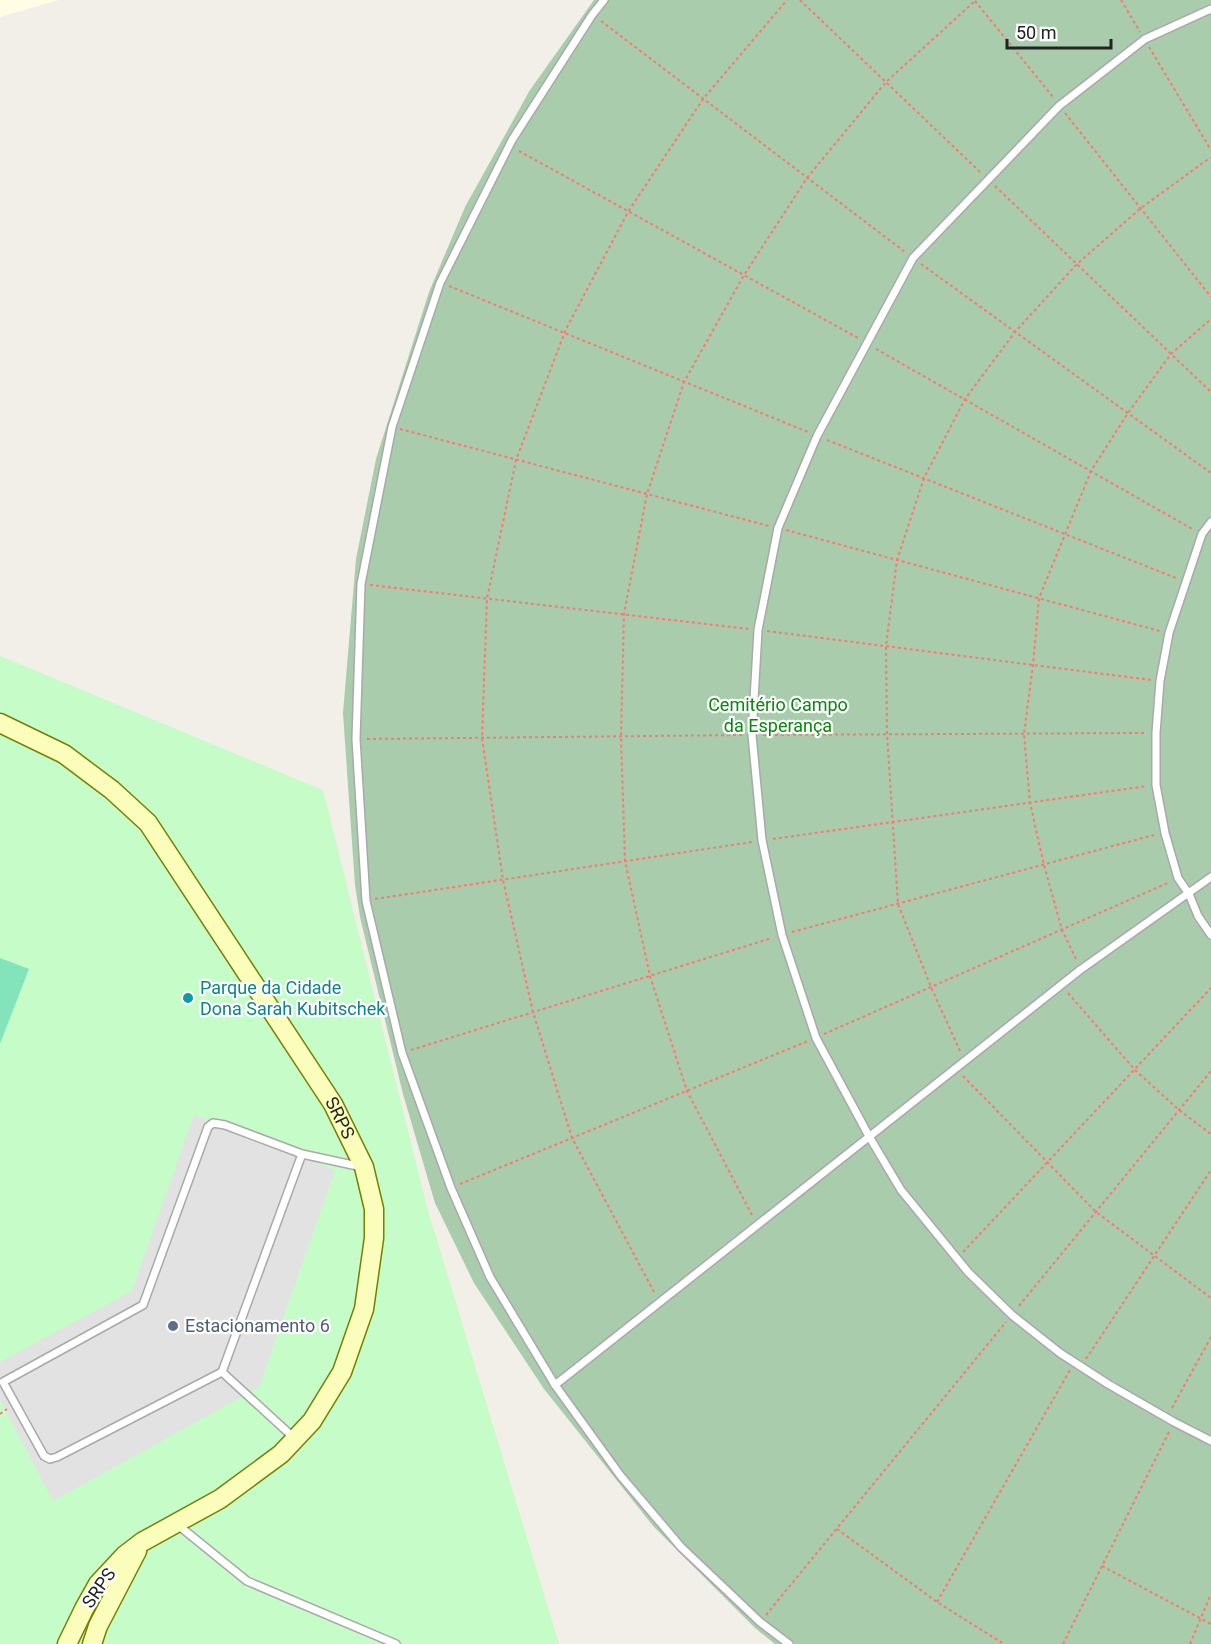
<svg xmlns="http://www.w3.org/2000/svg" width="1211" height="1644" viewBox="0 0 1211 1644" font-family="Roboto,sans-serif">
<rect width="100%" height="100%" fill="#f2eee8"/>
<polygon fill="#fffee4" points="0,0 59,0 0,17"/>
<polygon fill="#a8ccac" points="594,0 1211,0 1211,1644 775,1644 755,1628 654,1527 544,1389 474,1283 435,1203 403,1094 360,917 355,885 343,713 356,559 376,459 429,292 465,207 530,90"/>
<polygon fill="#c5fcc8" points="0,656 323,790 427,1207 559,1644 0,1644"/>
<polygon fill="#83e4bc" points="0,958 29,969 0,1044"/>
<polygon fill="#e2e2e2" points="194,1115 335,1170 259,1387 53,1501 0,1400 0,1362 132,1291"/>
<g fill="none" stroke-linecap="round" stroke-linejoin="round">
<defs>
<g id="service">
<polyline points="604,0 592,15 512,140 440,283 392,427 361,584 356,739 366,901 402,1053 451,1188 490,1277 555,1385 620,1475 681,1547 760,1622 789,1644"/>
<polyline points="1211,9 1145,39 1059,106 913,258 817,436 778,528 758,630 752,735 762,840 782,935 816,1038 870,1138 901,1190 968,1272 1012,1315 1060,1353 1108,1384 1174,1422 1211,1441"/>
<polyline points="1211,522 1202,534 1169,633 1160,681 1156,733 1156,785 1165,833 1178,878 1189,894 1198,916 1211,935"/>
<polyline points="302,1154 222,1372 57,1457 50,1459 44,1456 3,1382 143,1305 208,1127 213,1123 225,1125 302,1154 362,1167"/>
<polyline points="222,1372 293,1437"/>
<polyline points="555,1385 1080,970 1211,877"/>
<polyline points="178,1525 247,1581 396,1644"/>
</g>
<g id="secondary">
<path id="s1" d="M0,723L64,754L112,790L148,823L333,1104L364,1167L374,1209V1238L364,1309L342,1372L312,1421L281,1454L220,1499L142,1542L125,1555L98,1584L84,1609L67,1644"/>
<polyline points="92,1644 98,1626 137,1551"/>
</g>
</defs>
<use href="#service" stroke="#a9a9a9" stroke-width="10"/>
<use href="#secondary" stroke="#778100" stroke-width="21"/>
<g stroke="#ff776c" stroke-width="2" stroke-dasharray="3 3" stroke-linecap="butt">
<polyline points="800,0 980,172"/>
<polyline points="1121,0 1140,32"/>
<polyline points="975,1 1053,97"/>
<polyline points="601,21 905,252"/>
<polyline points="1149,47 1211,150"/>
<polyline points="1065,113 1211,297"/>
<polyline points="519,151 858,338"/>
<polyline points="995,186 1211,392"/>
<polyline points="921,264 1211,473"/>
<polyline points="449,286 808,432"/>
<polyline points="876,349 1194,530"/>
<polyline points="400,429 769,526"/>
<polyline points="827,440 1176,578"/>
<polyline points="786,530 1160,631"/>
<polyline points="370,585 749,629"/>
<polyline points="767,631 1151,680"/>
<polyline points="763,735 1145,733"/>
<polyline points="367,739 743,735"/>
<polyline points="773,839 1147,786"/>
<polyline points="375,899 752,842"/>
<polyline points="792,932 1154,835"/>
<polyline points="1076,959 1062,930 1044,865 1030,803 1024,734 1033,665 1039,598 1091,471 1128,413 1171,354 1211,319"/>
<polyline points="1068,993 1135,1070 1179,1110 1211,1134"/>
<polyline points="824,1034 1170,882"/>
<polyline points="411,1050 772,938"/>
<polyline points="960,1051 931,987 898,904 887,734 886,646 897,560 924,478 965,399 1015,332 1077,264 1141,208 1211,157"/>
<polyline points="963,1076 1096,1212 1211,1298"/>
<polyline points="460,1184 808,1041"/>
<polyline points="752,1215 687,1091 650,976 625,861 621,737 624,614 647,494 684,382 744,275 807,178 886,82 976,0"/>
<polyline points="963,1252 1211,988"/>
<polyline points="654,1292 572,1138 533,1012 503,880 482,738 487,599 516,460 566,329 628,212 703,99 787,0"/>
<polyline points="1019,1306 1211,1071"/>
<polyline points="1086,1359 1211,1170"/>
<polyline points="1172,1408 1211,1337"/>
<polyline points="0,1414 7,1409"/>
<polyline points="837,1529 937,1602 1004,1644"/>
<polyline points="1102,1566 1211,1624"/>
<polyline points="937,1602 1070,1370"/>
<polyline points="766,1615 1006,1322"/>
<polyline points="1063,1644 1170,1430"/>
<polyline points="1190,1644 1211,1594"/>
</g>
<use href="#service" stroke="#fff" stroke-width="7"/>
<use href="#secondary" stroke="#fbfdbb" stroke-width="18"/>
</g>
<circle fill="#0f9aa8" stroke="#fff" stroke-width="2" cx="188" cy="998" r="6"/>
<circle fill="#5c6f8a" stroke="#fff" stroke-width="2" cx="173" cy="1326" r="6"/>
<g text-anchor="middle" stroke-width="4.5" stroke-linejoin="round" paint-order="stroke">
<g font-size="18" fill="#06890d" stroke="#fff">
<text x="778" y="711">Cemitério Campo<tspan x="778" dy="21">da Esperança</tspan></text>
</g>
<g font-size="18" fill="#0d838f" stroke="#fff" text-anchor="start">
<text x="200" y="994">Parque da Cidade<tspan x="200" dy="21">Dona Sarah Kubitschek</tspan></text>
</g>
<g font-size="18" fill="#222" stroke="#fff">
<text dy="6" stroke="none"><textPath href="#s1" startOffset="532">SRPS</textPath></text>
<text transform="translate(99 1588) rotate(-55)" y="6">SRPS</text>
</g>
<g font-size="18" fill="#4e5e75" stroke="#fff" text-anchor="start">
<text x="185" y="1332">Estacionamento 6</text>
</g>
</g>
<path d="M1007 39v9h104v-9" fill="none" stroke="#222222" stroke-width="3"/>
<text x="1016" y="39" font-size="18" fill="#222222" stroke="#ffffff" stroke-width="4.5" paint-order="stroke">50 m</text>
</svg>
